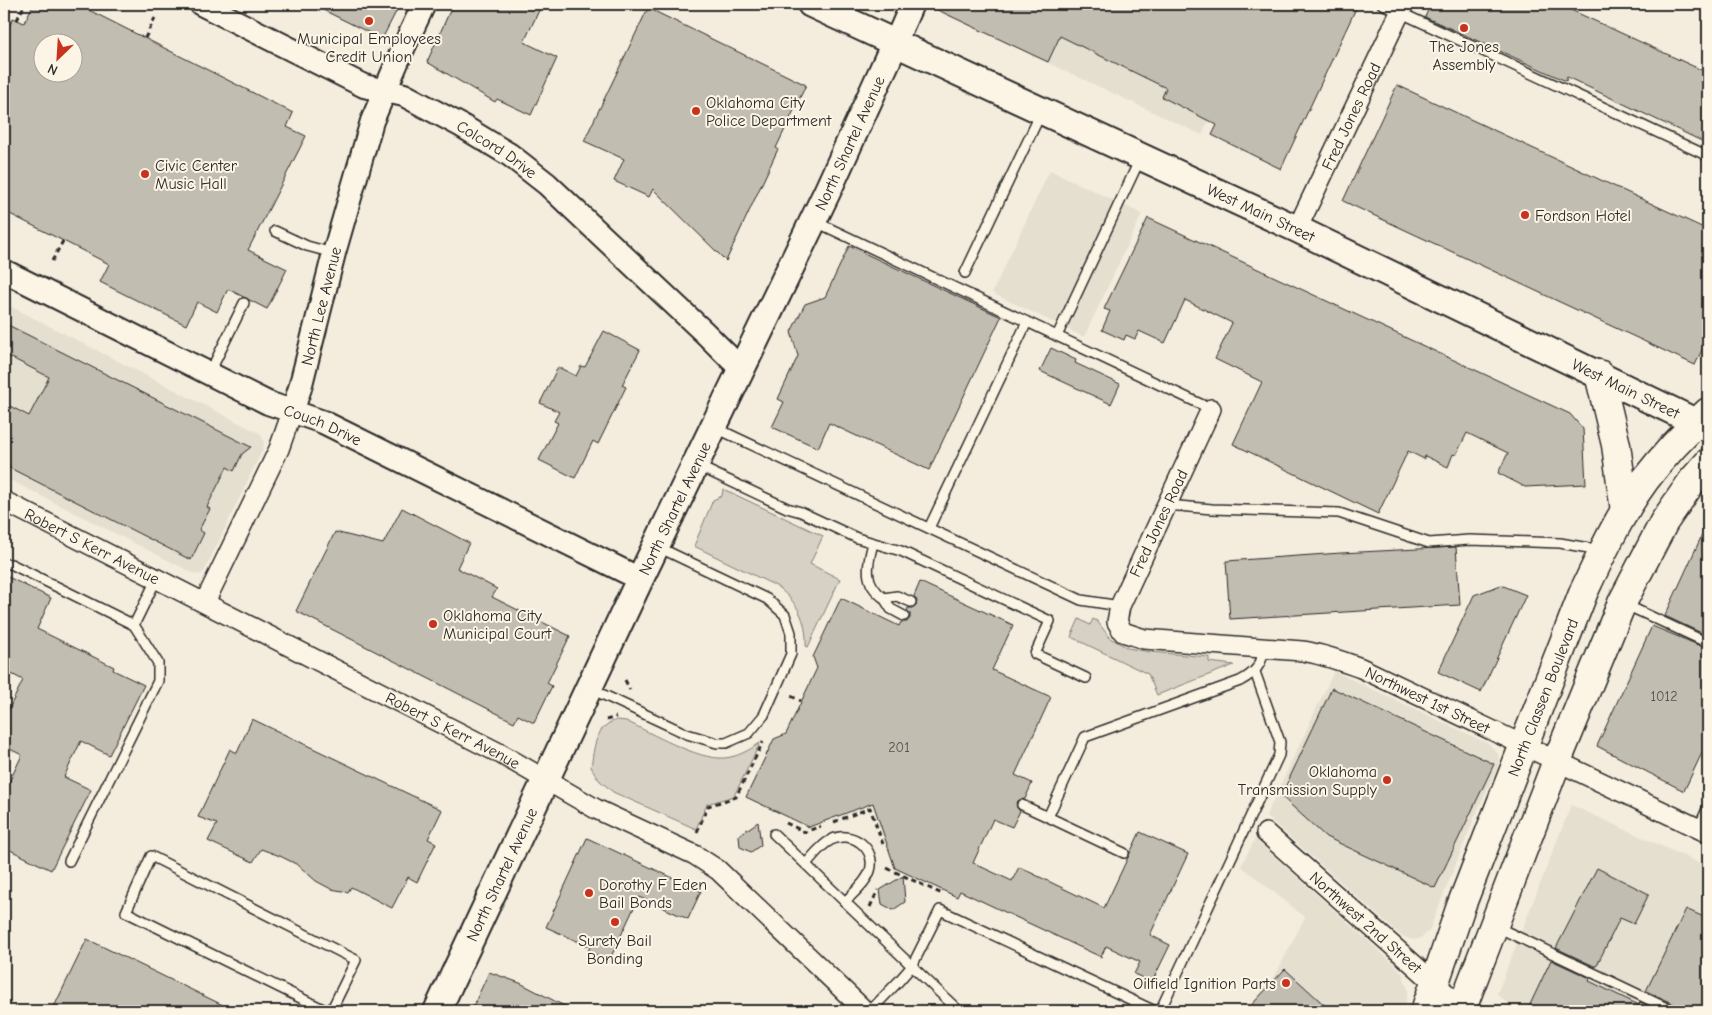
<svg xmlns="http://www.w3.org/2000/svg" width="1712" height="1015" viewBox="0 0 1712 1015" font-family="'Comic Neue',sans-serif">
<rect width="100%" height="100%" fill="#f4edde"/>
<filter id="ink" filterUnits="userSpaceOnUse"><feTurbulence type="fractalNoise" baseFrequency=".02" numOctaves="2"/><feDisplacementMap in="SourceGraphic" scale="10" xChannelSelector="R" yChannelSelector="G"/><feConvolveMatrix kernelMatrix="1 2 1 2 8 2 1 2 1" color-interpolation-filters="sRGB"/></filter>
<g filter="url(#ink)">
<g fill="#e5dfd0">
<polygon points="948,4 1261,4 1202,135 944,14"/>
<polygon points="1050,170 1142,214 1084,337 992,293"/>
<polygon points="4,303 261,434 264,443 263,449 204,572 200,575 195,574 4,477"/>
<polygon points="1334,671 1489,744 1498,754 1499,761 1498,767 1475,816 1429,931 1421,938 1413,940 1401,936 1266,816"/>
<polygon points="1571,805 1708,867 1708,1011 1694,1011 1646,989 1639,1004 1653,1011 1516,1011 1497,994"/>
<polygon points="1255,839 1396,966 1402,973 1408,990 1404,1011 1245,1011 1274,978 1305,917 1241,866"/>
</g>
<g fill="#d6d1c4" stroke="#807e78">
<path d="M723,489L823,536L810,564L840,579L808,647L806,646C807,620 797,601 776,586L694,546L713,500L722,496Z"/>
<polygon points="1079,619 1090,625 1093,619 1097,621 1110,638 1128,648 1150,652 1209,657 1209,662 1234,665 1157,695 1148,674 1071,637"/>
<path d="M618,720L626,721C651,733 698,760 724,758C738,757 749,750 760,743L734,796L707,804L696,829L613,792L599,780L591,767C594,749 595,724 618,720Z"/>
</g>
<g fill="#c2bdb1" stroke="#2b2b2b" fill-rule="evenodd">
<path d="M41,4H77L293,113L287,127L306,136L248,250L287,269L267,309L228,289L217,312L197,302L186,325L100,282L109,264L4,211V38L13,18L24,23L32,7ZM42,42H72V72H42Z"/>
<polygon points="311,4 400,4 382,39"/>
<polygon points="453,4 542,4 524,42 557,58 531,115 497,99 495,102 427,62"/>
<polygon points="925,4 1358,4 1281,169 1212,135 1217,125 1162,97 1166,88 1060,36 1048,62"/>
<polygon points="1431,4 1558,4 1708,73 1708,144 1567,77 1566,81 1425,17"/>
<polygon points="648,8 806,85 776,148 778,149 726,261 653,189 649,197 614,181 624,159 584,141"/>
<polygon points="1397,85 1708,230 1708,337 1695,365 1343,201"/>
<polygon points="1148,218 1570,414 1583,429 1586,484 1525,487 1498,473 1508,453 1467,433 1456,455 1453,454 1448,467 1425,456 1424,459 1408,451 1378,514 1233,444 1262,382 1215,359 1232,323 1185,300 1165,343 1139,331 1135,339 1126,335 1124,340 1102,330 1110,311 1104,309"/>
<polygon points="849,246 1001,317 929,470 829,423 818,448 772,427 784,402 778,399 798,356 791,332 805,304 825,297"/>
<polygon points="4,323 251,447 242,454 234,471 227,467 207,507 210,509 199,530 204,533 191,560 4,465 4,403 29,416 49,377 4,354"/>
<polygon points="604,331 640,350 622,385 626,387 598,444 593,441 575,478 539,460 558,423 554,421 559,412 540,403 558,367 576,376 581,366 585,367"/>
<polygon points="1051,348 1076,360 1075,363 1120,384 1111,404 1040,371"/>
<polygon points="402,508 469,543 457,568 497,589 492,597 570,636 547,683 552,686 534,723 518,715 514,722 296,611 335,532 383,544"/>
<polygon points="1708,522 1708,636 1665,616"/>
<polygon points="1456,547 1460,605 1230,619 1226,561 1341,553"/>
<polygon points="4,575 51,598 37,629 114,667 113,670 144,685 109,755 81,741 64,777 91,790 51,870 4,847 4,793 22,755 4,746 4,719 23,680 4,670"/>
<polygon points="920,582 1013,625 992,670 1051,697 1015,775 1032,783 1025,799 1019,800 1016,803 1017,808 1020,811 1012,827 993,819 973,863 1012,881 1019,867 1104,908 1140,832 1188,854 1150,935 1170,945 1152,982 1134,974 1140,962 1106,946 1101,957 960,891 957,897 895,868 873,803 809,827 746,797 774,739 786,734 817,668 813,657 841,598 899,626 901,622 907,622 910,618 910,613 907,610 908,608 912,608 916,605 917,601 914,596"/>
<polygon points="1501,585 1526,595 1481,692 1438,672 1474,595"/>
<polygon points="1652,626 1708,649 1708,740 1684,791 1597,746"/>
<polygon points="1332,688 1494,764 1435,888 1326,837 1281,796"/>
<polygon points="252,719 442,810 428,839 436,843 417,882 408,877 392,908 351,887 348,892 331,889 316,881 298,865 280,856 261,849 253,862 208,841 217,824 198,817 230,749 237,753"/>
<polygon points="758,822 761,845 751,852 740,847 739,835"/>
<polygon points="587,838 701,891 688,919 639,897 609,961 588,951 590,947 546,927"/>
<polygon points="1597,868 1649,894 1634,924 1620,918 1596,967 1556,948"/>
<polygon points="903,876 905,902 893,910 882,904 880,890"/>
<polygon points="1686,909 1708,919 1708,1011 1679,1011 1676,1005 1646,991"/>
<polygon points="87,939 235,1011 52,1011"/>
<polygon points="1551,960 1590,978 1589,981 1639,1005 1640,1002 1659,1011 1527,1011"/>
<polygon points="1285,969 1331,1011 1246,1011"/>
<polygon points="489,972 520,983 574,1011 471,1011"/>
</g>
<g fill="none" stroke-linecap="round" stroke-linejoin="round">
<defs>
<g id="service">
<polyline points="1382,4 1708,156"/>
<polyline points="814,221 1211,409"/>
<polyline points="275,231 307,246 333,253"/>
<polyline points="965,273 1041,113"/>
<polyline points="1057,336 1140,159"/>
<polyline points="209,374 244,303"/>
<polyline points="716,428 1081,600 1120,606"/>
<polyline points="698,466 787,508 801,512 857,538 901,551 1050,621 1035,654 1086,678"/>
<polyline points="1167,505 1212,509 1339,513 1429,543 1469,540 1560,543 1600,550"/>
<polyline points="929,528 1027,322"/>
<path d="M873,543C867,566 863,583 884,598L897,596L911,602"/>
<polyline points="4,564 11,564 134,625"/>
<polyline points="884,598 891,609 904,616"/>
<polyline points="1624,604 1708,643"/>
<polyline points="591,689 687,734 717,743 726,743 749,733 764,715 791,654 791,633 785,615 767,599 658,547"/>
<path d="M1022,805L1048,817L1085,737L1240,681C1255,673 1262,665 1264,648"/>
<polyline points="1048,817 1124,853"/>
<polyline points="1698,829 1708,807"/>
<polyline points="774,834 959,1011"/>
<polyline points="69,861 158,681 158,663 134,625 157,578"/>
<path d="M806,864C813,856 821,845 831,840C852,829 877,849 870,871C866,883 853,893 845,902"/>
<polyline points="1495,926 1673,1011"/>
<polyline points="327,1011 126,912 151,856 356,960 331,1011"/>
<polyline points="870,1011 898,982 912,966 940,910 1155,1011"/>
<polyline points="1160,1011 1279,755 1280,742 1255,672"/>
</g>
<g id="minor">
<path id="s1" d="M1297,229L1404,4"/>
<path id="s2" d="M1211,409L1120,606L1117,622L1123,632L1144,639L1302,651C1323,654 1341,661 1361,668L1708,833"/>
<path id="s3" d="M4,501L501,754L596,809L695,855L718,870L865,1011"/>
<polyline points="205,602 279,449 292,412"/>
<path id="s4" d="M1266,833L1466,1011"/>
</g>
<g id="tertiary">
<path id="s5" d="M201,4L364,86L404,95L462,126L510,155L547,184L705,333L742,370"/>
<polyline points="895,43 912,4"/>
<path id="s6" d="M4,271L268,403L323,422L640,579"/>
<path id="s7" d="M292,412L300,388L334,253L372,121L402,51L424,4"/>
</g>
<g id="secondary">
<path id="s8" d="M811,4L1297,229L1708,428"/>
<path id="s9" d="M437,1011L640,579L827,192L895,43"/>
</g>
<g id="primary">
<polyline points="1599,374 1616,445 1625,511"/>
<path id="s10" d="M1425,1011L1461,906L1584,591C1602,553 1620,514 1645,480C1664,455 1686,432 1708,412"/>
<polyline points="1461,1011 1557,761 1622,603 1664,522 1693,480 1708,463"/>
</g>
</defs>
<use href="#service" stroke="#2b2b2b" stroke-width="12"/>
<use href="#minor" stroke="#2b2b2b" stroke-width="22"/>
<use href="#tertiary" stroke="#2b2b2b" stroke-width="26"/>
<use href="#secondary" stroke="#2b2b2b" stroke-width="30"/>
<use href="#primary" stroke="#2b2b2b" stroke-width="31"/>
<g stroke="#2b2b2b" stroke-width="3" stroke-dasharray="5 4" stroke-linecap="butt">
<polyline points="17,20 25,4"/>
<polyline points="145,38 155,18"/>
<polyline points="52,261 63,241"/>
<polyline points="625,680 630,690"/>
<polyline points="791,696 801,701"/>
<polyline points="606,720 616,717"/>
<polyline points="834,822 870,808 883,844"/>
<polyline points="786,823 805,832 821,826"/>
<polyline points="697,832 708,806 736,797 763,742"/>
<polyline points="887,868 942,894"/>
<polyline points="870,907 878,890"/>
<polyline points="1179,1006 1189,1011"/>
</g>
<use href="#service" stroke="#fcf5e5" stroke-width="9"/>
<use href="#minor" stroke="#fcf5e5" stroke-width="19"/>
<use href="#tertiary" stroke="#fcf5e5" stroke-width="22"/>
<use href="#secondary" stroke="#fcf5e5" stroke-width="26"/>
<use href="#primary" stroke="#fcf5e5" stroke-width="28"/>
</g>
</g>
<g fill="#c8321e" stroke="#fcf5e5" stroke-width="2">
<circle cx="369" cy="21" r="5"/>
<circle cx="1464" cy="28" r="5"/>
<circle cx="696" cy="111" r="5"/>
<circle cx="145" cy="174" r="5"/>
<circle cx="1525" cy="215" r="5"/>
<circle cx="433" cy="624" r="5"/>
<circle cx="1387" cy="780" r="5"/>
<circle cx="589" cy="893" r="5"/>
<circle cx="615" cy="922" r="5"/>
<circle cx="1286" cy="983" r="5"/>
</g>
<g text-anchor="middle" stroke-width="4" stroke-linejoin="round" paint-order="stroke">
<g font-size="14" fill="#51504c">
<text x="1664" y="701">1012</text>
<text x="899" y="752">201</text>
</g>
<g font-size="16" fill="#2b2b2b" stroke="#fcf5e5" text-anchor="start">
<text x="369" y="44" text-anchor="middle">Municipal Employees<tspan x="369" dy="18">Credit Union</tspan></text>
<text x="1464" y="52" text-anchor="middle">The Jones<tspan x="1464" dy="18">Assembly</tspan></text>
<text x="706" y="108">Oklahoma City<tspan x="706" dy="18">Police Department</tspan></text>
<text x="155" y="171">Civic Center<tspan x="155" dy="18">Music Hall</tspan></text>
<text x="1535" y="221">Fordson Hotel</text>
<text x="443" y="621">Oklahoma City<tspan x="443" dy="18">Municipal Court</tspan></text>
<text x="1377" y="777" text-anchor="end">Oklahoma<tspan x="1377" dy="18">Transmission Supply</tspan></text>
<text x="599" y="890">Dorothy F Eden<tspan x="599" dy="18">Bail Bonds</tspan></text>
<text x="615" y="946" text-anchor="middle">Surety Bail<tspan x="615" dy="18">Bonding</tspan></text>
<text x="1276" y="989" text-anchor="end">Oilfield Ignition Parts</text>
</g>
<g font-size="16" fill="#2b2b2b" stroke="#fcf5e5">
<text dy="6" stroke="none"><textPath href="#s1" startOffset="125">Fred Jones Road</textPath></text>
<text dy="6" stroke="none"><textPath href="#s9" startOffset="961">North Shartel Avenue</textPath></text>
<text dy="6" stroke="none"><textPath href="#s5" startOffset="331">Colcord Drive</textPath></text>
<text dy="6" stroke="none"><textPath href="#s8" startOffset="496">West Main Street</textPath></text>
<text dy="6" stroke="none"><textPath href="#s7" startOffset="110">North Lee Avenue</textPath></text>
<text dy="6" stroke="none"><textPath href="#s8" startOffset="901">West Main Street</textPath></text>
<text dy="6" stroke="none"><textPath href="#s6" startOffset="354">Couch Drive</textPath></text>
<text dy="6" stroke="none"><textPath href="#s9" startOffset="556">North Shartel Avenue</textPath></text>
<text transform="translate(1158 523) rotate(-65)" y="6">Fred Jones Road</text>
<text dy="6" stroke="none"><textPath href="#s3" startOffset="99">Robert S Kerr Avenue</textPath></text>
<text dy="6" stroke="none"><textPath href="#s10" startOffset="335">North Classen Boulevard</textPath></text>
<text dy="6" stroke="none"><textPath href="#s2" startOffset="561">Northwest 1st Street</textPath></text>
<text dy="6" stroke="none"><textPath href="#s3" startOffset="504">Robert S Kerr Avenue</textPath></text>
<text dy="6" stroke="none"><textPath href="#s9" startOffset="151">North Shartel Avenue</textPath></text>
<text dy="6" stroke="none"><textPath href="#s4" startOffset="134">Northwest 2nd Street</textPath></text>
</g>
</g>
<rect width="1712" height="1015" fill="none" stroke="#fcf5e5" stroke-width="20"/>
<rect x="10" y="10" width="1692" height="995" fill="none" stroke="#2b2b2b" stroke-width="2" filter="url(#ink)"/>
<g transform="translate(58 58) rotate(205)"><circle r="24" fill="#fcf5e5" stroke="#a8a49b"/>
<path d="M0-4L9 19L0 12L-9 19Z" fill="#c8321e"/>
<text y="-8" font-size="14" font-weight="bold" text-anchor="middle" fill="#2b2b2b">N</text>
</g>
</svg>
